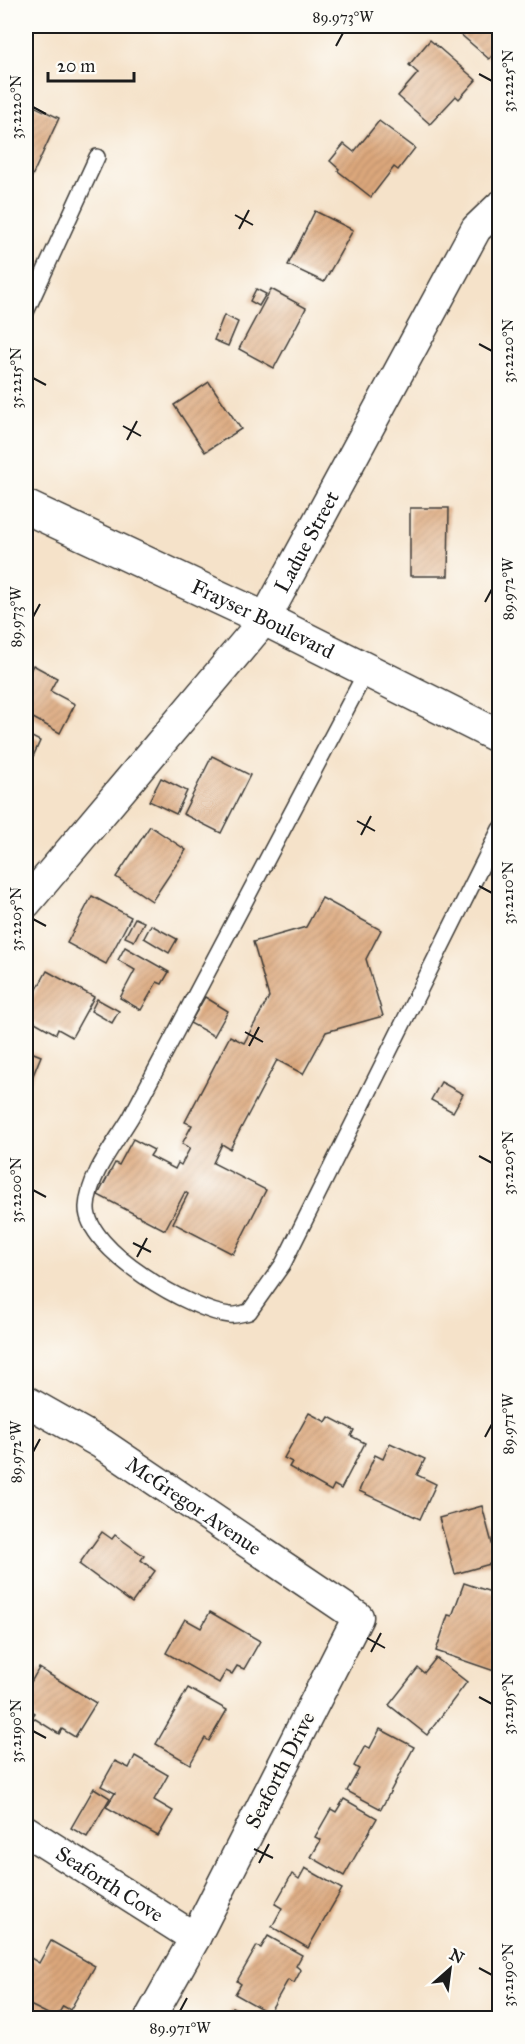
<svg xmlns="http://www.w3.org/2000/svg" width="525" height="2044" viewBox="0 0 525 2044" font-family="'IM FELL Great Primer',serif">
<defs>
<pattern id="building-hatch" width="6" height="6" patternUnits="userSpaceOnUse" patternTransform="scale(1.5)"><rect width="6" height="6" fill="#dba77b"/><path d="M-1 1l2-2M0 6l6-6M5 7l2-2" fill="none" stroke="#bb8f6a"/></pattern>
</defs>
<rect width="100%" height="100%" fill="#fdfcf7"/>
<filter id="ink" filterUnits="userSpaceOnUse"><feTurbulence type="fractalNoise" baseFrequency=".0167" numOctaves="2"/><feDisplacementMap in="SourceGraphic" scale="12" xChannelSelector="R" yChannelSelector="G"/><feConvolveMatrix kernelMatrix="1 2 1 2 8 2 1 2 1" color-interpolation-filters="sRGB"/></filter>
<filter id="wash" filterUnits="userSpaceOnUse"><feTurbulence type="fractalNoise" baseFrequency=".008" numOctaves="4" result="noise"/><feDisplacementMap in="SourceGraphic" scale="24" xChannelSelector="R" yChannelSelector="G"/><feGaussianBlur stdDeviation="1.35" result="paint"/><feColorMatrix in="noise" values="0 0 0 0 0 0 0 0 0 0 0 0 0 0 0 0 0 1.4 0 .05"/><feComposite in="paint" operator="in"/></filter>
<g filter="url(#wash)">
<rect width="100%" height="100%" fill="#f5e2c9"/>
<g id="blocks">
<g fill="url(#building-hatch)">
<polygon points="451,26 500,26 500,48 489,59"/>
<polygon points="430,40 476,80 459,99 456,96 430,124 398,96 418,73 409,65"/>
<polygon points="26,102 59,118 26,189"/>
<polygon points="379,121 415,148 398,170 394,167 371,197 338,171 339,169 330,161 344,144 354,152"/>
<polygon points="315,211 353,230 324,282 288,265"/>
<polygon points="256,289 266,294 259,306 250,301"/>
<polygon points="271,289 306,308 274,368 239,349"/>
<polygon points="224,315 238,322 228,346 214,340"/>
<polygon points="209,382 241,429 205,452 174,405"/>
<polygon points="410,508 449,508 448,576 410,576"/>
<polygon points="33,665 57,678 50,691 75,704 60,733 26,714 26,679"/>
<polygon points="26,734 40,741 26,772"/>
<polygon points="212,756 250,775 221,833 183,814"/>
<polygon points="161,778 187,791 176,814 149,801"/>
<polygon points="150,826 186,850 152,901 116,877"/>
<polygon points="92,896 131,917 106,964 67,943"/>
<polygon points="322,898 381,930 366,959 383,1016 326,1032 303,1074 277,1060 230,1149 222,1144 213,1163 266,1190 233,1254 173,1223 188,1194 185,1192 165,1230 98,1195 115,1163 119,1165 133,1139 154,1150 150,1156 175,1169 178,1163 181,1165 190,1148 182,1144 192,1125 185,1122 230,1036 244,1043 269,997 253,942 306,927"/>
<polygon points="135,918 144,922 134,941 125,937"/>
<polygon points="151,925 177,939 169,953 144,938"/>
<polygon points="125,947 169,972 162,984 157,982 141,1010 120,998 135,970 118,960"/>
<polygon points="47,971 94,997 72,1037 58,1029 56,1034 26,1017 26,1009"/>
<polygon points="205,997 228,1011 214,1036 190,1023"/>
<polygon points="97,999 119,1011 112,1023 91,1011"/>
<polygon points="26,1050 41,1056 29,1085 26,1083"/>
<polygon points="441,1082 463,1094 453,1112 431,1100"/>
<polygon points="309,1413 326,1422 329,1417 354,1430 351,1436 365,1443 341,1489 334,1485 331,1491 289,1467 292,1462 284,1458"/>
<polygon points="390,1443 425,1459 417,1475 436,1484 420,1519 359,1491 375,1455 383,1459"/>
<polygon points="482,1506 497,1562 455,1574 439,1518"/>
<polygon points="102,1532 112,1539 115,1535 144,1556 141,1560 155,1571 132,1603 79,1564"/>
<polygon points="464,1583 500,1595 500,1673 436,1651 448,1615 452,1616"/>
<polygon points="210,1612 260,1641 244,1669 237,1666 232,1674 226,1671 219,1683 166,1653 185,1619 201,1628"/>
<polygon points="436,1658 467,1682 427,1735 389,1705 418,1668 424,1673"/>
<polygon points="39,1668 96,1703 75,1737 62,1729 59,1734 32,1717 35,1713 26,1707 26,1691"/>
<polygon points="188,1688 227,1710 209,1741 205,1738 190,1764 156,1744"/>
<polygon points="380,1729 414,1747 381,1809 347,1791 359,1769 354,1766 365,1746 370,1748"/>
<polygon points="135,1756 168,1775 154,1800 173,1811 158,1836 106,1807 115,1793 101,1786 115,1761 129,1768"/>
<polygon points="94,1788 110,1798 87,1837 71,1828"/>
<polygon points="344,1799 377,1818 344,1876 311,1857 321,1840 315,1837 331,1809 336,1812"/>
<polygon points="305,1868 342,1889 308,1948 272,1927 282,1908 275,1904 292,1874 299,1879"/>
<polygon points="268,1936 302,1955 296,1966 301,1970 294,1983 288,1980 269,2013 235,1994 241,1984 237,1981 257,1946 261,1948"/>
<polygon points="51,1941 95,1966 70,2010 63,2006 56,2018 26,2003 26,1955 39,1963"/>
<polygon points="232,2007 253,2018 226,2018"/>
</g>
</g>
</g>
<g filter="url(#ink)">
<use href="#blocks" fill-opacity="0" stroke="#3d3a36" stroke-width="1.5"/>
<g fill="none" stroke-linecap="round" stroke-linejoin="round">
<defs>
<g id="service">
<polyline points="26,312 97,157"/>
<path d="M367,670L131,1117C115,1144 89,1174 87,1207C85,1250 193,1312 230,1315C236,1316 243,1313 249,1312L283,1264L500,829"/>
</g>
<g id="minor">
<path id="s1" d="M26,903L265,619L476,229L500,206"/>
<path id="s2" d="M26,1401L102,1444L358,1617L195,1938L150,2018"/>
<path id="s3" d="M26,1831L195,1938"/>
</g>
<g id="secondary">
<path id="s4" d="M26,507L265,619L500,737"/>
</g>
</defs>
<use href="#service" stroke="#3d3a36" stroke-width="18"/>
<use href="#minor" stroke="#3d3a36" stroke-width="33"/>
<use href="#secondary" stroke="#3d3a36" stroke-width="36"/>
<use href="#service" stroke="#fff" stroke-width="15"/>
<use href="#minor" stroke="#fff" stroke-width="30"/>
<use href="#secondary" stroke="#fff" stroke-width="33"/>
</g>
</g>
<path fill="none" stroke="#1c1c1c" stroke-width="2" d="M336,46L343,33M479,74L492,81M33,107L46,114M235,215L253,225M239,229L249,210M479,344L492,351M33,378L46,385M123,426L141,436M127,440L137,421M485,602L492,589M33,617L40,604M357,821L375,831M361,835L371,816M479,886L492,893M33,919L46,926M245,1032L263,1042M249,1046L259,1027M479,1156L492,1163M33,1190L46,1197M133,1243L151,1252M137,1257L147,1238M485,1437L492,1424M33,1452L40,1439M367,1638L385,1648M371,1652L381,1633M479,1697L492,1704M33,1731L46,1738M254,1849L273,1858M259,1863L269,1844M479,1968L492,1975M180,2011L187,1998"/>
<g text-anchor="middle" stroke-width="4.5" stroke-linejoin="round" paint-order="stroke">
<g font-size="21" fill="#1c1c1c" stroke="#fdfcf7">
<text dy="7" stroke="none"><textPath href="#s1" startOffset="459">Ladue Street</textPath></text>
<text dy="7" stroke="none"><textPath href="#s4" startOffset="262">Frayser Boulevard</textPath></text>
<text dy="7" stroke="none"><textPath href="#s2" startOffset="198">McGregor Avenue</textPath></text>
<text transform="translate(280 1770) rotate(-63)" y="7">Seaforth Drive</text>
<text dy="7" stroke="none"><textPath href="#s3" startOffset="99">Seaforth Cove</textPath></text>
</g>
</g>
<rect width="525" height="2044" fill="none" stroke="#fdfcf7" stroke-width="66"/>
<g transform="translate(450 1969) rotate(28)" stroke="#fdfcf7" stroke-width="4.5" paint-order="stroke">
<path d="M0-4.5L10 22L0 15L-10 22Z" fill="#1c1c1c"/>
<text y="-9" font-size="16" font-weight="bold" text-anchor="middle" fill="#1c1c1c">N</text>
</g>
<path d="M48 72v9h86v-9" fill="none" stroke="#1c1c1c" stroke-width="3"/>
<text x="57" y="72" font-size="18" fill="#1c1c1c" stroke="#fdfcf7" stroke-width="4.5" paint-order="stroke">20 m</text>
<rect x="33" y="33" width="459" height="1978" fill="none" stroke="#1c1c1c" stroke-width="2"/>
<g font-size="15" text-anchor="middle" fill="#1c1c1c">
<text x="343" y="22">89.973°W</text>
<text transform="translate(508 81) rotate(-90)" y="5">35.2225°N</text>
<text transform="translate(16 107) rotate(-90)" y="5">35.2220°N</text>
<text transform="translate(508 351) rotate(-90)" y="5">35.2220°N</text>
<text transform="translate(16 378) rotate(-90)" y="5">35.2215°N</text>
<text transform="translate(508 589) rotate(-90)" y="5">89.972°W</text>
<text transform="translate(16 617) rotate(-90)" y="5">89.973°W</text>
<text transform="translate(508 893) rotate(-90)" y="5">35.2210°N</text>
<text transform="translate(16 919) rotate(-90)" y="5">35.2205°N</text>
<text transform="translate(508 1163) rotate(-90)" y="5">35.2205°N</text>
<text transform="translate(16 1190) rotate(-90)" y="5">35.2200°N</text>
<text transform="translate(508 1424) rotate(-90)" y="5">89.971°W</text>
<text transform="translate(16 1452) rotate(-90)" y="5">89.972°W</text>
<text transform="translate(508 1704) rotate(-90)" y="5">35.2195°N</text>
<text transform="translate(16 1731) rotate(-90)" y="5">35.2190°N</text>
<text transform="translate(508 1975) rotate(-90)" y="5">35.2190°N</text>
<text x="180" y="2033">89.971°W</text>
</g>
</svg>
